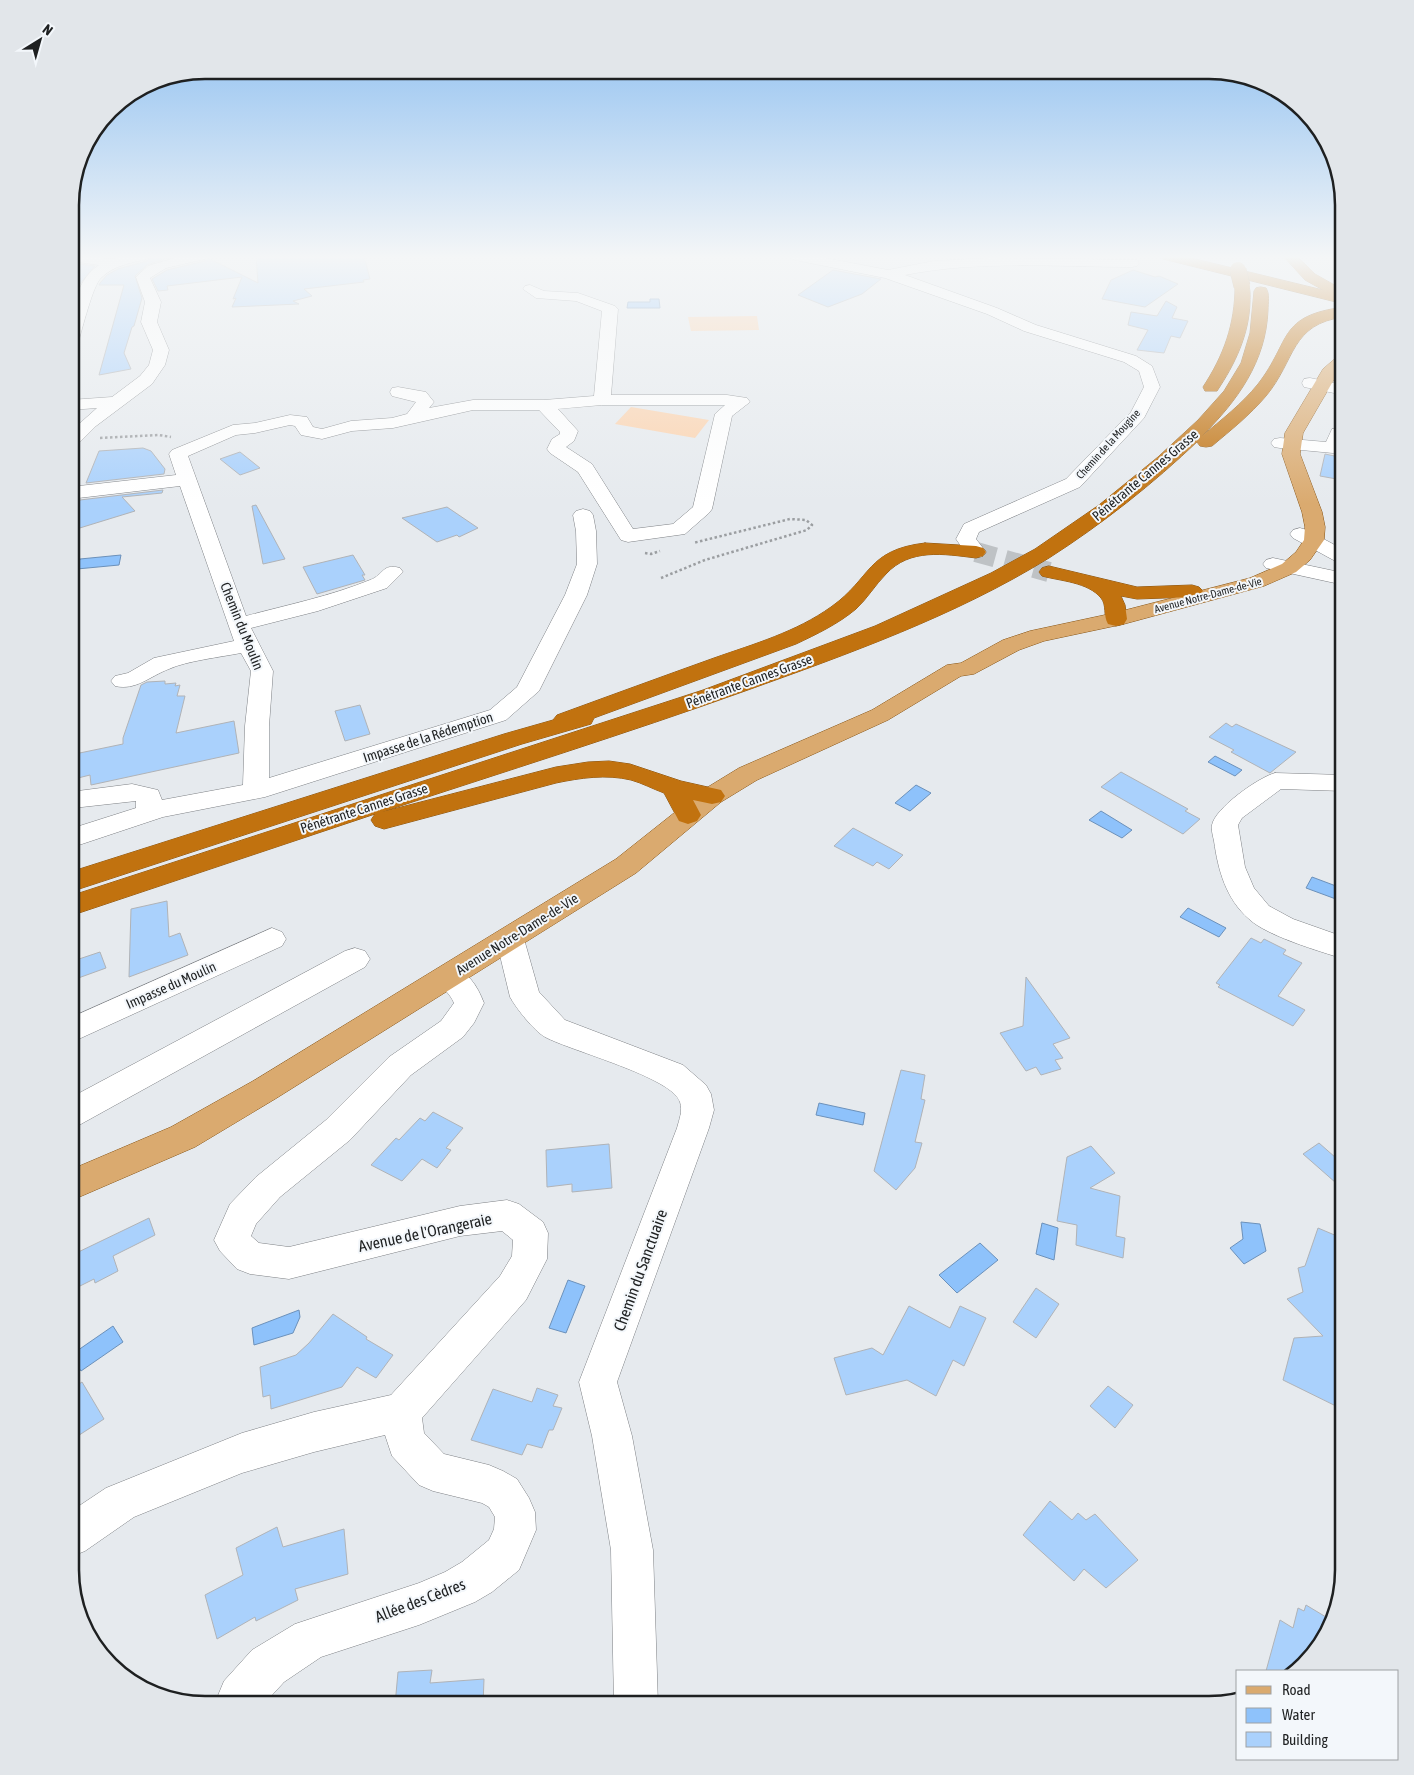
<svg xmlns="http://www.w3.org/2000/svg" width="1414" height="1775" viewBox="0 0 1414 1775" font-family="'Asap Condensed',sans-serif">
<rect width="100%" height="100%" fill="#e6eaee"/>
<g fill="#fcd2ad">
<polygon points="757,316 759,330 691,331 688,317"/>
<polygon points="631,407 709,420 695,438 615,424"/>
</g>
<g fill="#8ec2fb" stroke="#6c91ba">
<polygon points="650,299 659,299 660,308 627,308 628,302 650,302"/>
<polygon points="121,555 119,565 77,569 80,559"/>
<polygon points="1215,756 1242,770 1235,776 1208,762"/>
<polygon points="916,785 931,793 910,811 895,803"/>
<polygon points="1101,811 1132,830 1122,838 1089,820"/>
<polygon points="1312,877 1344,889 1344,902 1306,888"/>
<polygon points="1188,908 1226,928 1219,937 1180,917"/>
<polygon points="819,1103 865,1113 863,1125 816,1115"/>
<polygon points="1241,1222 1260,1224 1266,1251 1244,1264 1230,1248 1243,1239"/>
<polygon points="1042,1223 1058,1228 1054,1260 1036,1254"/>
<polygon points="980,1243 998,1260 957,1293 939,1275"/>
<polygon points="568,1280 585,1286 566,1333 549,1328"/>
<polygon points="299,1310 300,1317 293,1333 254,1345 252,1328"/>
<polygon points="113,1326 123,1342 81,1371 71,1355"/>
</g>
<g fill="#aad1fc" stroke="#b0b3b7">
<polygon points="167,256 167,258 147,265 135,276 142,298 134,326 132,327 124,353 131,369 99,375 124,285 99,285 100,283 107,275 118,269 147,261 150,257"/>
<polygon points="256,256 364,256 370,279 363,280 364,282 304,289 312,296 293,301 299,304 232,307 236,298 233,299 242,277 167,286 168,290 158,291 152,279 167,270 205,261 208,258 258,283"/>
<polygon points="70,263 95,266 79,285 70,285"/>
<polygon points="833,270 881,279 862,294 828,307 798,295"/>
<polygon points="1133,270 1155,277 1159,276 1178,284 1145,307 1102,299 1111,280"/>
<polygon points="1166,301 1177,307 1172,318 1188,321 1180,338 1171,336 1164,353 1137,350 1148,330 1128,325 1131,312 1157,316"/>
<polygon points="143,448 151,451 165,469 164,474 86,483 99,451"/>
<polygon points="240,452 260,468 240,475 220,459"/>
<polygon points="1325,454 1344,458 1342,480 1320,476"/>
<polygon points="163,490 162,493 122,497 135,511 70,531 70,523 80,500"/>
<polygon points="256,505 285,559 263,564 252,506"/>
<polygon points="447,507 478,528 459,537 457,535 437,542 402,518"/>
<polygon points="353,555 365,575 362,575 365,580 317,594 303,567"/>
<polygon points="165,681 165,684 176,683 175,686 180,685 177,696 185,696 176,733 234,721 239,753 91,785 90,775 70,780 70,755 123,744 123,738 141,685 147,682"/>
<polygon points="360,705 370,734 345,741 335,711"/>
<polygon points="1226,723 1232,727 1236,724 1296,752 1270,773 1231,752 1234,750 1209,737"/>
<polygon points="1121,772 1188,809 1185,811 1200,819 1183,834 1101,787"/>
<polygon points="853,828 868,836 903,855 889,869 877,862 873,866 834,846"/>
<polygon points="167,901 169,937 180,933 188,955 129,977 131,909"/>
<polygon points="1251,938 1261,943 1264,939 1286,950 1283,954 1302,963 1278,996 1305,1010 1293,1026 1218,987 1220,985 1216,983"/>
<polygon points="100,952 106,968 70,981 70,962"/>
<polygon points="1026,977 1070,1038 1053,1044 1063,1058 1055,1060 1061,1069 1041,1075 1036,1067 1026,1071 1000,1033 1023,1026"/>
<polygon points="901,1070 925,1075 921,1099 925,1100 915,1142 922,1143 915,1168 896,1190 874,1171"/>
<polygon points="433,1112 463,1128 446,1148 451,1150 437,1168 422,1159 402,1181 371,1165 396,1138 399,1140 420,1118 425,1121"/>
<polygon points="1319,1143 1344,1165 1344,1190 1303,1154"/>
<polygon points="609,1144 612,1188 572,1192 572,1184 547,1187 546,1150"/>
<polygon points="1091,1146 1115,1173 1090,1188 1120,1196 1116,1236 1125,1238 1123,1258 1076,1245 1077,1225 1057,1221 1067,1157"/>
<polygon points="149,1218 155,1235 113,1256 118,1271 95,1283 94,1279 70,1291 70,1256"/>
<polygon points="1318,1228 1344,1239 1344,1410 1283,1380 1294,1338 1323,1336 1287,1299 1303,1292 1298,1268 1305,1266"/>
<polygon points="1036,1288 1059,1304 1036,1338 1013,1322"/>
<polygon points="909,1306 950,1328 960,1306 986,1318 964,1366 953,1360 936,1396 907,1380 846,1395 834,1358 872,1348 883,1355"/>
<polygon points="333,1314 367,1337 366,1339 393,1355 376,1378 357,1367 342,1387 271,1409 270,1395 263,1397 260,1367 296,1355 309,1343"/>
<polygon points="82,1382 104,1419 70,1441 70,1390"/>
<polygon points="1108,1386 1133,1405 1115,1428 1090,1406"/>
<polygon points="537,1388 558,1395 553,1406 562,1408 553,1430 549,1430 542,1448 527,1444 522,1455 471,1440 493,1389 532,1402"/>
<polygon points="1050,1501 1072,1520 1078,1513 1086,1520 1095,1514 1138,1560 1106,1588 1084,1569 1074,1581 1023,1535"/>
<polygon points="277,1527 283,1547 344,1529 348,1574 295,1589 298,1600 256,1621 255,1617 217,1639 205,1595 243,1575 236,1548"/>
<polygon points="1306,1605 1326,1617 1324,1624 1329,1627 1326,1638 1295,1671 1266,1671 1280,1620 1293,1628 1298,1608 1304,1611"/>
<polygon points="432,1670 430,1683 484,1679 483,1705 395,1705 398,1672"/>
</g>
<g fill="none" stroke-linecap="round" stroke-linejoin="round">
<polyline stroke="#bec2c5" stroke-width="20" stroke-dasharray="20 10" stroke-linecap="butt" points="976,552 1049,572"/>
<defs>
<g id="minor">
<path d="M70,256L113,259L123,256H149L147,259C131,263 114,265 101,278C93,285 82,330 78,343L76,346L70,348C70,320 73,282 99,265L70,261Z"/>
<polygon points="181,256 207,256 205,259 166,268 150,278 161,302 157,322 169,350 165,365 152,384 96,426 76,446 70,447 70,432 97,408 70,410 70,400 112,397 140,376 149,365 153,350 141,322 145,302 136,277 148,266"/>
<path d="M788,256H815L888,270L934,261L990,258L1137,260L1139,263L1137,266L1132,267C1057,267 979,260 905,275L997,308L1036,325L1136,356L1152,366L1160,387L1144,418L1080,487L979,532L976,539L986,552L983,556C968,560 964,550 956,539L964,524L1066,479L1131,412L1144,387L1139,371L1124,362L1024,331L987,314L885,278L795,260Z"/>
<path d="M530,285L544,291L578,293L615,306L618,309L611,395H727L747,398L750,402L732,416L712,509L709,513L685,534L628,542L621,540L578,472L550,453L547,449L552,439L560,434V432L539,410H473L393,428L352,431L322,439L301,435L295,426L290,425L255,433L236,435L188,456L246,616C287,605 331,596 370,580C384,575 382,563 400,568L403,572L387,588L318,611L251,628L273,671L269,726V778L490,710L517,687L565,595L577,564L576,531L573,515L576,511L583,509L590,511L593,515L596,531L597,564L587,595L539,691L506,720L265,797L163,817L70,848V829L136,808V801L73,808H70V792L132,784L158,790L162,800L243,785L245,726L251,671L241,653C221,657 186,661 169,669C150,676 136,691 115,686L111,681L115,676L128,673L154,658L234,641L180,486L70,499V487L176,475L169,454L172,450L233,425L255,423L290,415L307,417L313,427L322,429L351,421L392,418L407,414L416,402L392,396L390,392L392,388L398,387L426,392L434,402L429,408L473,400H544L594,396L602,311L576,301L536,298L523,289L525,286ZM602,405H725L715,414L693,507L673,524L633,529L592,464L566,447L574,441L578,431L558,409Z"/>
<polygon points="1310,378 1344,385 1344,395 1304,387 1302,383 1304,379"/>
<polygon points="1338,428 1344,429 1344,442 1339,452 1333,453 1280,448 1274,447 1271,443 1274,439 1280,438 1326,442 1332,429"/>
<polygon points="1300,528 1307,530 1344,550 1344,564 1337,562 1293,538 1290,534 1293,530"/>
<polygon points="1273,558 1344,573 1344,585 1266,568 1263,564 1266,560"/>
<path d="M1275,773L1344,775V791L1281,789L1242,818L1238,825L1245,867L1254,888L1269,906L1293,919L1344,937V959C1319,951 1267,936 1249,919C1226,899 1218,870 1214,841C1213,836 1211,830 1212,825C1215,808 1259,777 1275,773Z"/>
<polygon points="272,928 282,932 286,939 282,946 70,1043 70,1018"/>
<path d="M510,928L520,932L524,939L539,992L565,1020L683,1065L706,1085L711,1094L714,1110L709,1128L617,1382L632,1436L653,1550L658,1705H614L611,1550L592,1436L579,1382L677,1128C679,1120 683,1111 680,1102C672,1077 571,1051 545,1037C534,1031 516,1008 510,997L496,939L500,932Z"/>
<polygon points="355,948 365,951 370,959 365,967 81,1124 70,1127 70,1098 345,951"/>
<path d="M449,965C468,971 477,985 484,1003L474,1023L463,1037L411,1075L350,1140L280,1197L256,1224L251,1236L259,1243L289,1247L460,1206L507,1200L519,1204L543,1222L548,1233L547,1259L526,1300L422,1418L424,1433L444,1454L489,1465L503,1471L517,1479L529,1498L535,1512L536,1530L519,1570L492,1592L475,1602L419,1625L321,1657L284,1682L263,1705H214L224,1681L252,1650L295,1624L419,1583L445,1572L462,1562L489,1540L494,1529L495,1517L489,1507L482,1503L433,1491L419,1485L392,1456L385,1435L314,1452L242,1473L134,1517L85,1551L70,1557V1512L106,1488L242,1433L314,1412L391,1395L500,1276L512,1256L513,1240L502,1231L460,1236L289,1279L250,1274L237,1269L220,1251L214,1240L230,1204L256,1177L326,1120L389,1057L441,1021L454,1003C450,993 440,986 434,976L439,968Z"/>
</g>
<polygon id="major" points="1344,354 1344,368 1336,376 1303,433 1300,454 1322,512 1325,527 1324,540 1310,560 1296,572 1264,586 1124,624 1044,641 1019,650 974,674 961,676 888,720 757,780 721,802 636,873 275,1099 195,1147 70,1201 70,1170 171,1127 253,1081 616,859 703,790 739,768 872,710 947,665 961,663 1003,640 1030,631 1114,613 1250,578 1282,564 1296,552 1304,540 1305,527 1302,512 1282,454 1285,433 1323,369 1338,356"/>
<g id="highway">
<polygon points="1161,256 1183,256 1323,290 1305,280 1283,256 1297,256 1315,274 1338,287 1340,290 1336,294 1344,296 1344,304 1163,259"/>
<path d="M1242,282L1247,283C1251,288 1250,296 1250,302C1249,335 1235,364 1217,391H1205L1203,387C1224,355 1235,324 1235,286L1237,283Z"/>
<path d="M1261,287L1266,288C1270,294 1268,303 1268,310C1266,362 1237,401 1202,436C1221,420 1242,404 1258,384C1292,340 1277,316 1344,307V317C1290,324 1296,360 1266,396C1250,415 1231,430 1212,446L1206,447L1200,446L1197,442L1199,440C1153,484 1102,524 1049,558C955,616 848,654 745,691C625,734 503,772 382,812L556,767L588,762L609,761L630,764L681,781L721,790L725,796L721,802L712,804L693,800L701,815L697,821L688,824L679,821L664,793C653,789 642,783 631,780C606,774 580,778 556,783L384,829L375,826L371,820L375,814L70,916V896L703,690L875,626L991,573L1035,549L1099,505L1158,457L1198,420L1224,391L1241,363L1250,333L1254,291L1256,288Z"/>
<path d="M925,543L976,546L983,548L986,552L983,556L976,558C944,554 910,548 886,574C875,585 867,599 856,609C838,624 817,634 796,644L594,718L591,724L522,744L70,892V872L504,734L553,720L557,715C609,696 661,677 714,658C754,644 796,632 831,607C872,578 866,550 925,543Z"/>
<path d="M1049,566L1137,587L1192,585L1199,587L1203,591L1199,595L1192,597L1137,599L1121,596L1125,605L1127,619L1124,624L1116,626L1108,624C1103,616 1107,605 1101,598C1088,582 1060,581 1042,576L1039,572L1042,568Z"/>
</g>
</defs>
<use href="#minor" stroke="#7e8185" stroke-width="1"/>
<use href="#major" stroke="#885515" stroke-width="1"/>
<use href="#highway" stroke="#885515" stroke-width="1"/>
<g stroke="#9b9ea1" stroke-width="2.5" stroke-dasharray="2.5 2.5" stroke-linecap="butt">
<polyline points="100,438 159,435 171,437"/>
<polyline points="645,553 651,554 660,551"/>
<polyline points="661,578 705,560 807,530 812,525 806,520 790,519 693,543"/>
</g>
<use href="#minor" fill="#fff" fill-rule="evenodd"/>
<use href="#major" fill="#daaa6f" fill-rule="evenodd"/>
<use href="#highway" fill="#c1720f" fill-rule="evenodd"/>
<defs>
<polyline id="highway-bridge" points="1238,270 1242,286"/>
</defs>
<use href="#highway-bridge" stroke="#885515" stroke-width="17" stroke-linecap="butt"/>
<use href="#highway-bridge" stroke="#c1720f" stroke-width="16"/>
</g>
<linearGradient id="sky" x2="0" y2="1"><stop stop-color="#84baf0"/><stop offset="0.51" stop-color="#f4f6f7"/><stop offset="1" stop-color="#f4f6f7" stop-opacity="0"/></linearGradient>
<rect width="1414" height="504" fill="url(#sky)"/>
<g text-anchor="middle" stroke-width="4" stroke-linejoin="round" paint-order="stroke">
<g font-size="11" fill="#1e2021" stroke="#f3f7fb">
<text transform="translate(1108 444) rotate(-48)" y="4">Chemin de la Mougine</text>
<text transform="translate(1208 595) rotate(-15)" y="4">Avenue Notre-Dame-de-Vie</text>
</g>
<g font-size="14" fill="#1e2021" stroke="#f3f7fb">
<text transform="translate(1145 475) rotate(-40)" y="5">Pénétrante Cannes Grasse</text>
<text transform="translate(242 626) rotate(68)" y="5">Chemin du Moulin</text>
<text transform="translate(749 681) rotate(-20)" y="5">Pénétrante Cannes Grasse</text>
<text transform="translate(428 737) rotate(-18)" y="5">Impasse de la Rédemption</text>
<text transform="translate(364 808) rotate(-18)" y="5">Pénétrante Cannes Grasse</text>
<text transform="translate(517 934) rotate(-32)" y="5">Avenue Notre-Dame-de-Vie</text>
<text transform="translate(171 985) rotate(-24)" y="5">Impasse du Moulin</text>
</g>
<g font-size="16" fill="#1e2021" stroke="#f3f7fb">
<text transform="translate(425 1232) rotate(-12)" y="6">Avenue de l'Orangeraie</text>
<text transform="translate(640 1270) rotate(-70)" y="6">Chemin du Sanctuaire</text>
<text transform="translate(420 1600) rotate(-21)" y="6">Allée des Cèdres</text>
</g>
</g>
<path d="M0 0H1414V1775H0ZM205 79H1209A126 126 0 0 1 1335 205V1570A126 126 0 0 1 1209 1696H205A126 126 0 0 1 79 1570V205A126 126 0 0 1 205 79Z" fill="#e2e6ea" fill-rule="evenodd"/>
<path fill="none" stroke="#1e2021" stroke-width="2.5" d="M205 79H1209A126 126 0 0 1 1335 205V1570A126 126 0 0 1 1209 1696H205A126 126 0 0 1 79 1570V205A126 126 0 0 1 205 79Z"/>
<rect x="1236" y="1670" width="162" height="90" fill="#f3f7fb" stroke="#9ea1a4"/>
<rect x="1246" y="1686" width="25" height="8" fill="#daaa6f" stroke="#9ea1a4"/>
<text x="1282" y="1695" font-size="15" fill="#1e2021">Road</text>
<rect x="1246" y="1708" width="25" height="15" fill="#8ec2fb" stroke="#9ea1a4"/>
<text x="1282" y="1720" font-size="15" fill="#1e2021">Water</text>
<rect x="1246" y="1732" width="25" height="15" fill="#aad1fc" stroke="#9ea1a4"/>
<text x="1282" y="1745" font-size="15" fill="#1e2021">Building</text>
<g transform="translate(40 40) rotate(37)" stroke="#f3f7fb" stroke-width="4" paint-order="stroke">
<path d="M0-4L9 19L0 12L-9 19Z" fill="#1e2021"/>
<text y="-8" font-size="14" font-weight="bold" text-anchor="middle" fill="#1e2021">N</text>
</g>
</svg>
